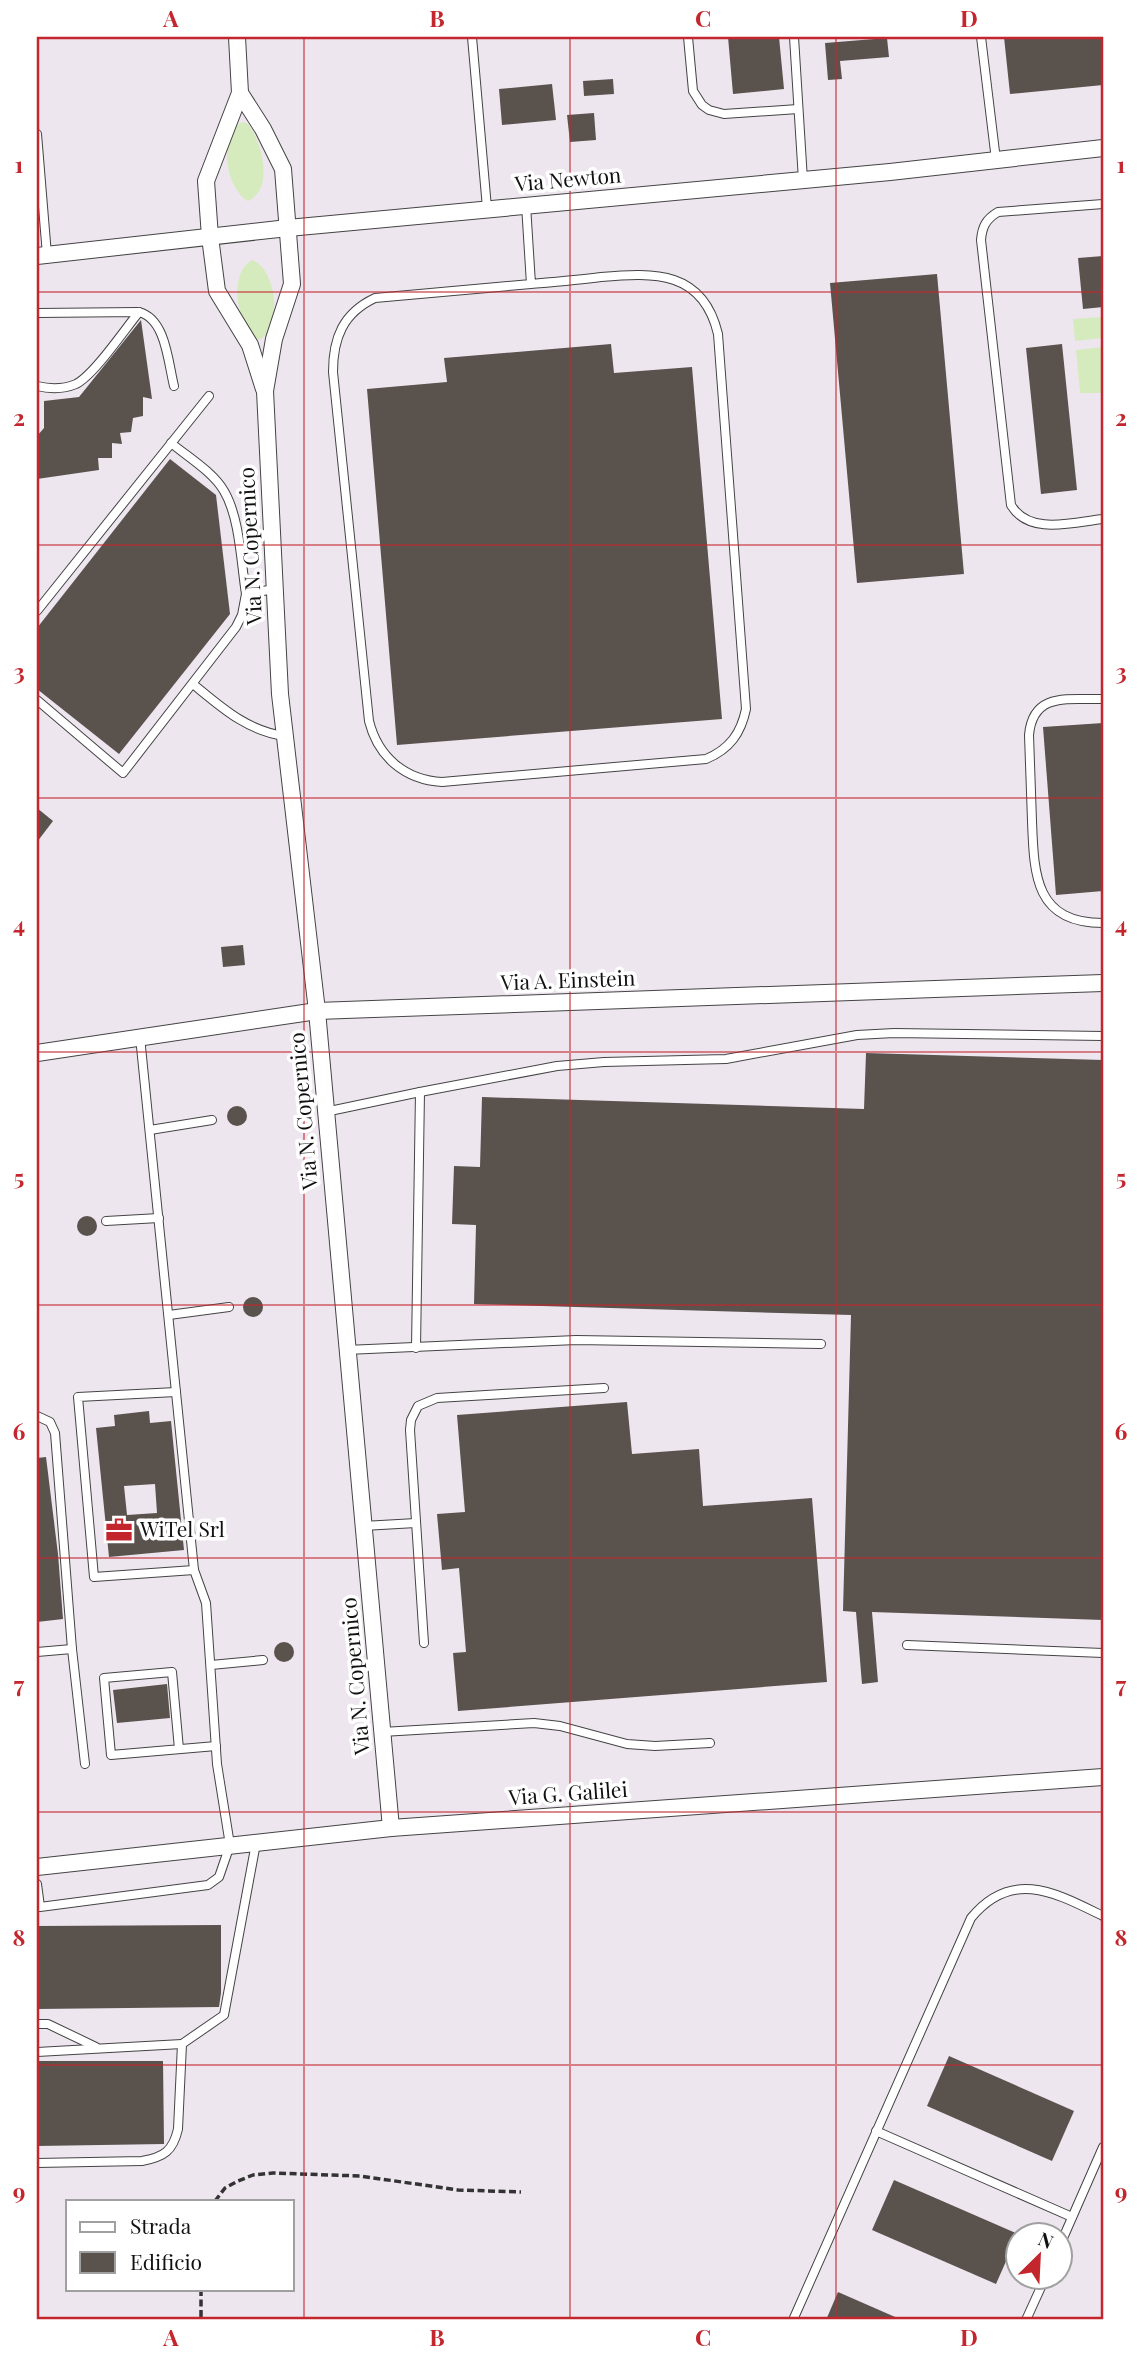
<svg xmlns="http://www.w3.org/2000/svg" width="1140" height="2357" viewBox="0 0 1140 2357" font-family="'Playfair Display',serif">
<rect width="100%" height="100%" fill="#fffdf5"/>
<path fill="#eee6ef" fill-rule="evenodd" d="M37,37H1103V2320H37ZM68,2201H292V2289H68ZM1018,2234H1060V2276H1018Z"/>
<g fill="#d5ebbd">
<path d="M242,122L248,124L251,128C262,146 274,189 248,201C226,189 217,136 242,122Z"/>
<path d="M252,260C277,269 283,329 259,340C237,328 227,274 252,260Z"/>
<polygon points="1103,317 1103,338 1075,341 1073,319"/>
<polygon points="1103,347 1103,393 1080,393 1076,350"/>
</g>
<g fill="#5a524d" fill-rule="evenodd">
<polygon points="728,37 779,37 784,89 733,94"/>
<polygon points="1004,37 1103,37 1103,85 1010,94"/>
<polygon points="887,38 889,57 840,61 842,79 828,80 825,43"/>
<polygon points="613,79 614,94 584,96 583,81"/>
<polygon points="552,84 556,120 502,125 499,89"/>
<polygon points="594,113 596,140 570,142 567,115"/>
<polygon points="1103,256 1103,307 1083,309 1078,258"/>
<polygon points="937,274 964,574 857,583 830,283"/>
<polygon points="141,320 152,399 143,397 143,416 133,418 131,432 120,433 122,444 112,443 112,458 98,458 99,470 37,479 37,436 44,428 44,401 79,397"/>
<polygon points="611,344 614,373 692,367 722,719 397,745 367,389 447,382 444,358"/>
<polygon points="1062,344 1077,490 1041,494 1026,348"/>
<polygon points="170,459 216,495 230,614 119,754 37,689 37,628"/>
<polygon points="1103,723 1103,891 1056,895 1043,727"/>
<polygon points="37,808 53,821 37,842"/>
<polygon points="243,945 245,965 223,967 221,947"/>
<polygon points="866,1053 1103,1060 1103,1620 872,1612 878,1682 862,1684 856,1612 843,1611 851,1315 474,1304 476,1225 452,1224 454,1166 480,1167 482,1097 864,1109"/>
<circle cx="237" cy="1116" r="10"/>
<circle cx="87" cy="1226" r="10"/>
<circle cx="253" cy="1307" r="10"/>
<polygon points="627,1402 632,1454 699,1449 703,1506 812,1498 827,1682 458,1711 453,1653 466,1652 459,1568 442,1570 437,1514 465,1512 457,1415"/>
<path d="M149,1411L150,1423L171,1421L184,1550L109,1557L96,1428L115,1426L114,1415ZM155,1484L157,1513L127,1515L124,1486Z"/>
<polygon points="46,1457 58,1554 63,1619 37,1622 37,1458"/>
<circle cx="284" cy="1652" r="10"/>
<polygon points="167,1684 170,1718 117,1723 113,1690"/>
<polygon points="221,1925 221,1993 219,2007 37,2009 37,1926"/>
<polygon points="949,2056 1074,2111 1052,2161 927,2106"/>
<polygon points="37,2061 163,2061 164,2144 37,2146"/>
<polygon points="894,2180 1018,2234 996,2284 872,2230"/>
<polygon points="838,2292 902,2320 826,2320"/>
</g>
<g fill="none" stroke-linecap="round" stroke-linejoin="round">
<defs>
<g id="lane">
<polyline points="472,37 487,208"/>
<polyline points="688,37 693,91 702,105 709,110 724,114 798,109"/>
<polyline points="794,37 803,180"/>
<polyline points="981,37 996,160"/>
<polyline points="37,134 47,255"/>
<path d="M1103,204L998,212C986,219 982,227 981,240L1011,505C1029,536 1074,522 1103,519"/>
<path d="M526,205L531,284L375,298C343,313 333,338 333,372L369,721C378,757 405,780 442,782L706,759C730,749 741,733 746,709L718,334C703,271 655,272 601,277C578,280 554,282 531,284"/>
<path d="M37,313L139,312C166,319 168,362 174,386"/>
<path d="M37,386C49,389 64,389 76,384C94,375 125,329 139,312"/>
<path d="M171,443C188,457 213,472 224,491C240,518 241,563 246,594L274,589"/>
<polyline points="37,611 209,396"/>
<path d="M193,684C221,707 247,731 285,736"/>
<path d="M1103,699C1070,700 1033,691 1029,735C1030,763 1031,792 1032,821C1034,875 1035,923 1103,923"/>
<polyline points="37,700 123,773 236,627 242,615 246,594"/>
<polyline points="325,1112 420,1092 557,1066 604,1062 726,1059 857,1035 894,1033 1103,1036"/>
<polyline points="150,1130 212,1120"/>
<polyline points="106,1221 159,1218"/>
<polyline points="169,1315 229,1307"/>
<polyline points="416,1348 420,1092"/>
<polyline points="346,1350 576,1340 821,1344"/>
<polyline points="176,1392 78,1397 94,1577 194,1570"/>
<polyline points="37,1416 50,1422 55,1433 72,1649 85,1764"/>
<polyline points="363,1526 416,1523"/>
<polyline points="424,1643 410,1430 411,1420 418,1406 437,1398 604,1388"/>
<polyline points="907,1645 1103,1653"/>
<polyline points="37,1652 72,1649"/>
<polyline points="211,1665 263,1660"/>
<polyline points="382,1732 534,1723 560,1726 627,1744 655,1746 710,1743"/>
<polyline points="179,1749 172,1672 104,1678 111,1755 216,1746"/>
<polyline points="37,1884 40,1907 208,1885 219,1877 230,1845 217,1764 206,1603 194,1570 140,1037"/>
<polyline points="37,2024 48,2024 96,2047"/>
<polyline points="37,2052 182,2044"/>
<polyline points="876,2131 1072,2217"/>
<path d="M37,2163L142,2161C164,2157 173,2151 178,2129L182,2044L224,2015L256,1843"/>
<polyline points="1060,2245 1103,2147"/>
<path d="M793,2320L971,1918C1012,1868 1056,1893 1103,1916"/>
<polyline points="1026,2320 1046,2276"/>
</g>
<g id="street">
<polyline points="237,37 240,93 206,181 210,237 217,291 250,345 264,389"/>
<polyline points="240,93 263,129 283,169 292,284 274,339 265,391 280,694 317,1011 391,1828"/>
<polyline points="37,256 288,228 890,172 1103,148"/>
<polyline points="37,1053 317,1011 1103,983"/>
<polyline points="37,1867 391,1828 1103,1777"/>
</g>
</defs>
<use href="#lane" stroke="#444" stroke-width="10"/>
<use href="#street" stroke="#444" stroke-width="18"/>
<g stroke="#333" stroke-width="3.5" stroke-dasharray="7 3.5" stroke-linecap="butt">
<polyline points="215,2201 225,2188 238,2181 253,2175 273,2173 360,2176 458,2190 521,2192"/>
<polyline points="201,2289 201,2320"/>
</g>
<use href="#lane" stroke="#fff" stroke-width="8"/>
<use href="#street" stroke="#fff" stroke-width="16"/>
</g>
<path fill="none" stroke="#c4262e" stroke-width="2" stroke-opacity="0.55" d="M304,37V2320M570,37V2320M836,37V2320M37,292H1103M37,545H1103M37,798H1103M37,1052H1103M37,1305H1103M37,1558H1103M37,1812H1103M37,2065H1103"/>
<defs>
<symbol id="office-bare" viewBox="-9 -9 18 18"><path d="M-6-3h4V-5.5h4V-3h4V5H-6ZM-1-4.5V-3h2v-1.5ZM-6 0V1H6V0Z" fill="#c4262e" stroke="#fff" stroke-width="2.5" paint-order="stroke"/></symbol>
</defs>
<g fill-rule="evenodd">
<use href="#office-bare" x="100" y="1511" width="38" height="38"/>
</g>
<g text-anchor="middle" stroke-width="7" stroke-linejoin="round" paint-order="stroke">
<g font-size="21" fill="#111" stroke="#fff">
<text transform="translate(568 180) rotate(-5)" y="7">Via Newton</text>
<text transform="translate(251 546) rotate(-93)" y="7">Via N. Copernico</text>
<text transform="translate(568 981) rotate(-2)" y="7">Via A. Einstein</text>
<text transform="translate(304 1111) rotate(-95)" y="7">Via N. Copernico</text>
<text transform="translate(356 1676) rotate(-95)" y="7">Via N. Copernico</text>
<text transform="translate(568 1794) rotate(-4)" y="7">Via G. Galilei</text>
</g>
<g font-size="21" fill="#111" stroke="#fff" text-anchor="start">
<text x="140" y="1537">WiTel Srl</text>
</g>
</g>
<rect width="1140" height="2357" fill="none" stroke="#ffffff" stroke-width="77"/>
<rect x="66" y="2200" width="228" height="91" fill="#ffffff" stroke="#a0a0a0" stroke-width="2"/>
<rect x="80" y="2222" width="35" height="10" fill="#ffffff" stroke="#a0a0a0" stroke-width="2"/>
<text x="130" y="2234" font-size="21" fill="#111111">Strada</text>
<rect x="80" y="2252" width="35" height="21" fill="#5a524d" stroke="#a0a0a0" stroke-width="2"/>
<text x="130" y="2270" font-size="21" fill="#111111">Edificio</text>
<g transform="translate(1039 2256) rotate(24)"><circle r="33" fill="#ffffff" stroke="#a0a0a0" stroke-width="2"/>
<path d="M0-5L12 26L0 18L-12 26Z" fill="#c4262e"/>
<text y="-10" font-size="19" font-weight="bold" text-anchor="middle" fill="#111111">N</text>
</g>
<rect x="38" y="38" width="1064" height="2280" fill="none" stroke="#c4262e" stroke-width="2.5"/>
<g font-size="23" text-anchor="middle" font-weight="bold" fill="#c4262e">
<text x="171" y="27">A</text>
<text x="437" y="27">B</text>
<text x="703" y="27">C</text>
<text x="969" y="27">D</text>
<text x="19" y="173">1</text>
<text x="1121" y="173">1</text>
<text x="19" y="426">2</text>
<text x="1121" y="426">2</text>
<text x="19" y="680">3</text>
<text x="1121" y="680">3</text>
<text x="19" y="933">4</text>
<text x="1121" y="933">4</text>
<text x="19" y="1186">5</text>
<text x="1121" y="1186">5</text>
<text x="19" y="1440">6</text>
<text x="1121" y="1440">6</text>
<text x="19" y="1693">7</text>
<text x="1121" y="1693">7</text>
<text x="19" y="1946">8</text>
<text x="1121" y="1946">8</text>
<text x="19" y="2200">9</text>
<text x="1121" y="2200">9</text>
<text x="171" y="2346">A</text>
<text x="437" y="2346">B</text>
<text x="703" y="2346">C</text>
<text x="969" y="2346">D</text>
</g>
</svg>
